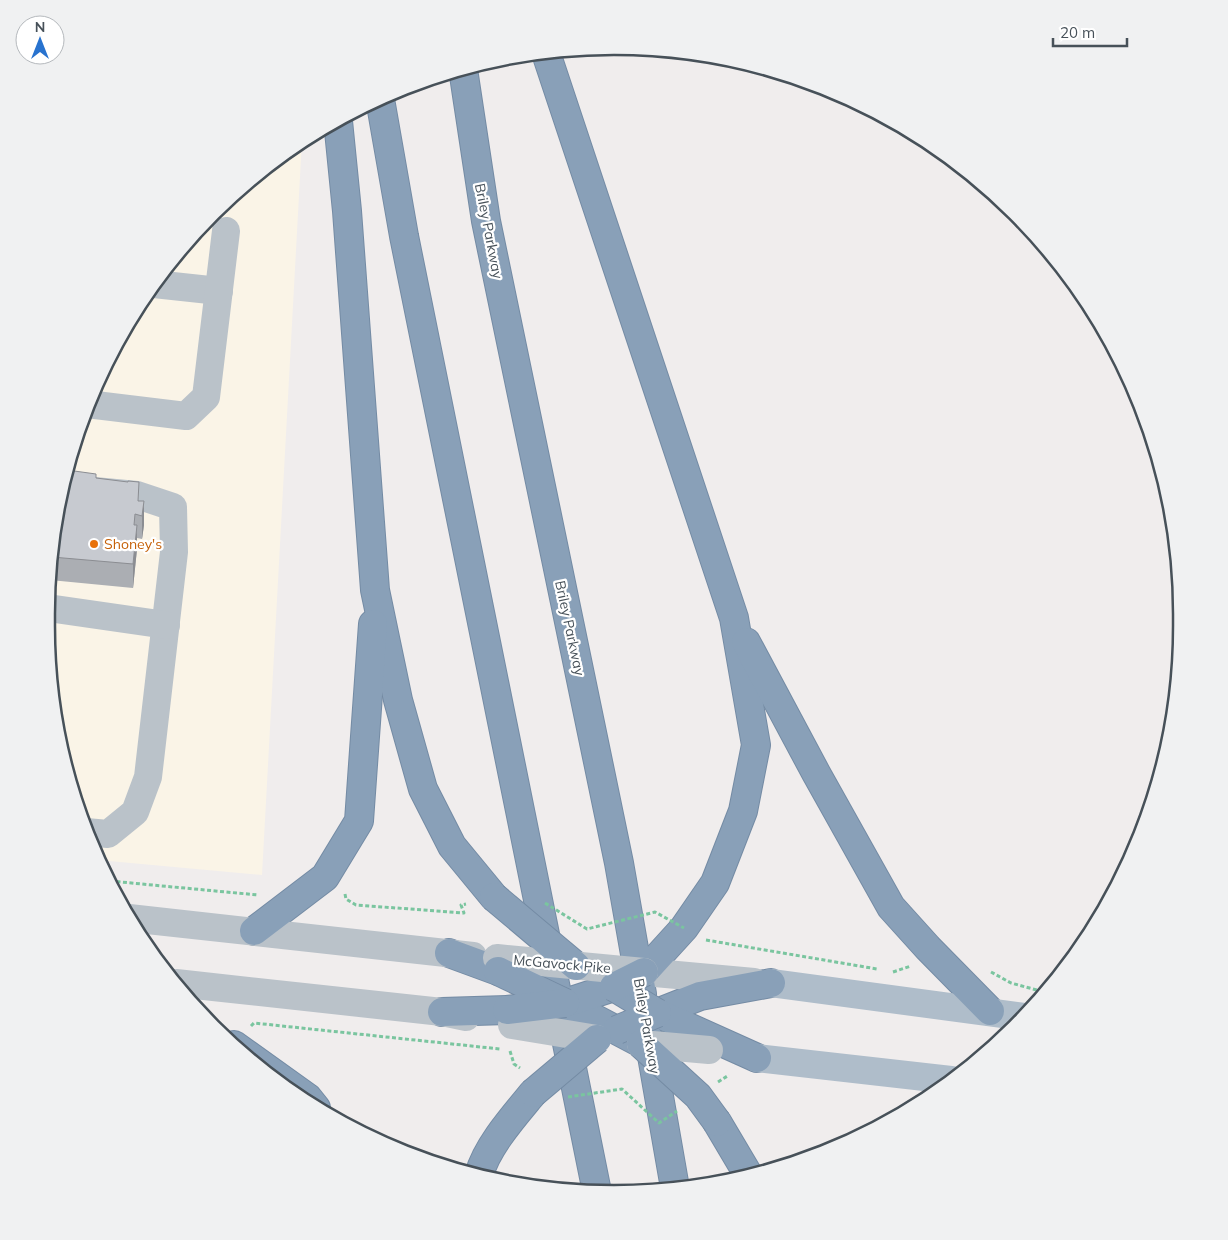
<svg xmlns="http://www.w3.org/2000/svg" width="1228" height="1240" viewBox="0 0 1228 1240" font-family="Mulish,sans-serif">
<rect width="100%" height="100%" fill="#f0eded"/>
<polygon fill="#faf4e7" points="302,140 262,875 98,860 90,844 57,737 46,626 57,504 89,397 142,299 212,213"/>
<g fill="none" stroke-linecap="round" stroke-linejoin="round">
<defs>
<g id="highway">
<polyline points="546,53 734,618 756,745 743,811 715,883 684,928 644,972"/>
<polyline points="463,69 486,221 619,863 642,994"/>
<polyline points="380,99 404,236 597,1192"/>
<polyline points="338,121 347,211 375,590 398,700 423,789 452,846 494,897"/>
<polyline points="746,642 816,773 891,907 928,948 990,1011"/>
<polyline points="254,931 325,877 359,821 373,624"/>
<polyline points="449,953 498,971"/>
<polyline points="565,1003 639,1042"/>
<polyline points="565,1003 614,987"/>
<polyline points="442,1012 507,1010"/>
<polyline points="657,1013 700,996 771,983"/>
<polyline points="657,1013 757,1058"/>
<polyline points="649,1039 675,1188"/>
<polyline points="234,1045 308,1098 316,1108"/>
<polyline points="717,1122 749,1176"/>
<path d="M479,1175C487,1146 514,1116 533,1093"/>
</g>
</defs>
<use href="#highway" stroke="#748ba4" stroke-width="30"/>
<g stroke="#7ac59f" stroke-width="3" stroke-dasharray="4 2.5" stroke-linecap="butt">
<polyline points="110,881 258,895"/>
<polyline points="345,894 346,899 356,905 464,913 461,905 466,904"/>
<polyline points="706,940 877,969"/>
<polyline points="893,972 911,966"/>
<polyline points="991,972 1011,983 1044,992"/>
<polyline points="251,1026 254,1023 500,1049"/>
<polyline points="510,1051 514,1064 520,1068"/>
<polyline points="718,1082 729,1075"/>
</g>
<g stroke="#bac2c9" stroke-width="28">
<polyline points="154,284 219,291"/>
<polyline points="87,404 186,416 206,397 226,231"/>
<polyline points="62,488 137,495 173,507 174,552 148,777 135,812 108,834 86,832"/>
<polyline points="48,608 166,625"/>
<polyline points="129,918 473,956"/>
<polyline points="644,972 754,982"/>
<polyline points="176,983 442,1012 466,1017"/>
</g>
<g stroke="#afbdca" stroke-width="28">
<polyline points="771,983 1024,1017"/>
<polyline points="757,1058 951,1080"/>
</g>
<use href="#highway" stroke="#89a0b8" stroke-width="28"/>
<defs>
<g id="highway-bridge">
<polyline points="494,897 576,966"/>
<polyline points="498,971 565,1003"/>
<polyline points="614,987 657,1013"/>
<polyline points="614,987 644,972"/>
<polyline points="507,1010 565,1003"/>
<polyline points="617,1030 657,1013"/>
<polyline points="641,1044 698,1096 717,1122"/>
<polyline points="533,1093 597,1039"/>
</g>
</defs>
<use href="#highway-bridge" stroke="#748ba4" stroke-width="30" stroke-linecap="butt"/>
<g stroke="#7ac59f" stroke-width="3" stroke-dasharray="4 2.5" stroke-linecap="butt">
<polyline points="545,903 587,929 655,912 684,928"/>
<polyline points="568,1097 622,1089 659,1123 677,1111"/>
</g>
<g stroke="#bac2c9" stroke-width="28">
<polyline points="497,958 644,972"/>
<polyline points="512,1025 597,1039"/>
<polyline points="641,1044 709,1050"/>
</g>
<use href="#highway-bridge" stroke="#89a0b8" stroke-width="28"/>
</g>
<polygon fill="#abaeb3" points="96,478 139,501 144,501 144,525 142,539 137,538 137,549 133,588 50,580 57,504"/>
<g fill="#8b8d92">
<polygon points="144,501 144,525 142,539 142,516"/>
<polygon points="137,525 137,549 133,588 133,564"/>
</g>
<polygon fill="#c7cad0" stroke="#8b8d92" points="67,470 96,474 96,478 128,482 128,481 139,482 138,501 144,501 142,516 135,514 134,525 137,525 133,564 52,557 57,504"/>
<circle fill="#e8710a" stroke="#fff" stroke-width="2" cx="94" cy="544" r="5"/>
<g text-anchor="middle" stroke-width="4.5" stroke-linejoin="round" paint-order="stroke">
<g font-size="14" fill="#475159" stroke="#fff">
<text transform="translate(489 231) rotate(79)" y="5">Briley Parkway</text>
<text transform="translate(570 628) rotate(78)" y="5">Briley Parkway</text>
<text transform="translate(562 964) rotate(5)" y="5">McGavock Pike</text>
<text transform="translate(647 1026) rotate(80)" y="5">Briley Parkway</text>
</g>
<g font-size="14" fill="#c56008" stroke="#fff" text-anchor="start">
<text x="104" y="549">Shoney's</text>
</g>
</g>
<path d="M0 0H1228V1240H0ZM614 55H614A559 559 0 0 1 1173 614V626A559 559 0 0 1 614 1185H614A559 559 0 0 1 55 626V614A559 559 0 0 1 614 55Z" fill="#f0f1f2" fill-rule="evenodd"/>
<path fill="none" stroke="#475159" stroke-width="2.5" d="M614 55H614A559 559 0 0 1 1173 614V626A559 559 0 0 1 614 1185H614A559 559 0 0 1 55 626V614A559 559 0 0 1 614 55Z"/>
<g transform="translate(40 40)"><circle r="24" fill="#ffffff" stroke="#b5b9bd"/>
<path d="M0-4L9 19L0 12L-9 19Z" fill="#2873cf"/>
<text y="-8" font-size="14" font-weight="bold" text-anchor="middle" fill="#475159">N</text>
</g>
<path d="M1053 38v8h74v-8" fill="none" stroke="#475159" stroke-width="2.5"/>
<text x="1060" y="38" font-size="15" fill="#475159" stroke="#ffffff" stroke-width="4" paint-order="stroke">20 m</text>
</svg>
